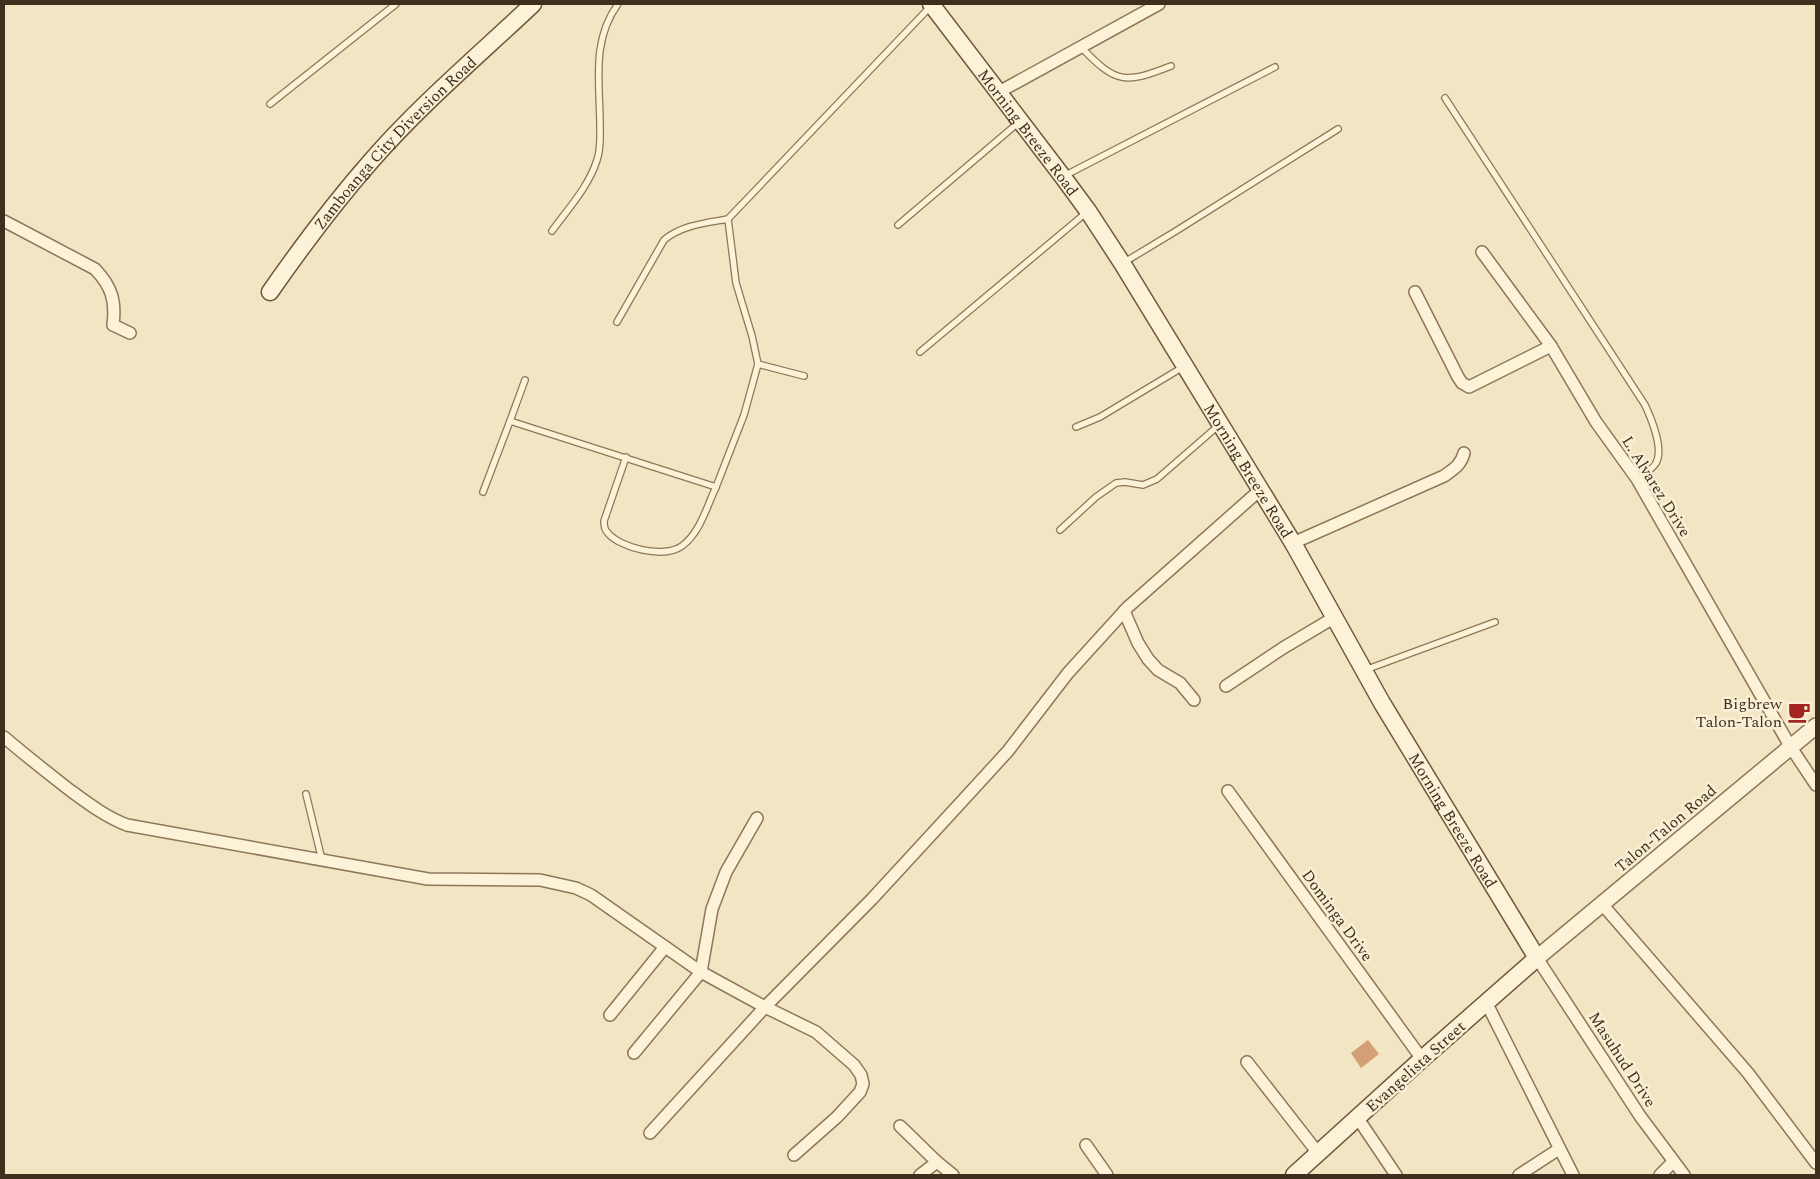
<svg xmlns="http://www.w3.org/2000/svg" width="1820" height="1179" viewBox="0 0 1820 1179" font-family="Spectral,serif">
<rect width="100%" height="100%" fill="#f2e5c4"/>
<polygon fill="#d39f77" points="1368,1040 1379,1054 1361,1068 1351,1053"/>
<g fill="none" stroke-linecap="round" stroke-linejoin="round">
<defs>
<g id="service">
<path d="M1081,47C1116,84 1125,84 1171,66"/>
<path d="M1445,98L1645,405C1651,418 1664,449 1656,463C1652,470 1643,474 1637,479"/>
<polyline points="270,104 396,4"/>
<polyline points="1064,176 1275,67"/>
<polyline points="728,219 736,283 752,336 758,364 804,376"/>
<polyline points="898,225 1018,123"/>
<path d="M552,231C568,209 589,186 597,160C601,149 600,137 600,126C600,83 591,41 618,4"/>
<polyline points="1123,263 1176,231 1338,129"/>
<path d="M617,322L664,240C682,225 706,223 728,219L930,7"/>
<polyline points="920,352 1087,212"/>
<polyline points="510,421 525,380"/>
<polyline points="1076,427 1100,417 1183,367"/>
<path d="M626,457L604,521C604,525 604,529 607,532C619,548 664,559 682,546C700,533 707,506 716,487"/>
<polyline points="483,492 510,421 716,487 744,415 758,364"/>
<polyline points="1060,530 1096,497 1116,483 1125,482 1143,485 1157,479 1218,426"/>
<polyline points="1365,670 1495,622"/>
<polyline points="306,794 322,860"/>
</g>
<g id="minor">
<polyline points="999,92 1159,4"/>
<path d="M4,221L95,269C112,287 116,301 113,325L130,333"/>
<polyline points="1482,252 1551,346 1596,422 1637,479 1790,746 1816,785"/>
<polyline points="1415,292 1458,377 1462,383 1469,387 1551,346"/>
<path d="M1293,543L1444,476C1454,469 1461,465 1464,453"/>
<polyline points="1124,611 1138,643 1148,659 1158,670 1180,683 1194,700"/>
<polyline points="1226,686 1283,648 1335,617"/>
<path d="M4,737C26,756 48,773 71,791C89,804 106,817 127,825L428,879L540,880L576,888L591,895L701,972L765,1007L816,1032L854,1065L861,1075L863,1084L860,1092L837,1117L794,1155"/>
<polyline points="1228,791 1422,1059"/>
<polyline points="1602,904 1748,1073 1816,1163"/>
<polyline points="1537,958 1640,1116 1684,1175"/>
<polyline points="1486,1002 1573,1175"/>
<polyline points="610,1015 665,947"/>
<polyline points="634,1053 701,972 712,909 726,872 757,818"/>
<polyline points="1247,1062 1318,1153"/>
<polyline points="1357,1117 1396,1175"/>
<polyline points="900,1126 937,1162"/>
<polyline points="650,1133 765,1007 872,899 965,798 1008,751 1068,673 1128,607 1260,490"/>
<polyline points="1086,1145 1107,1175"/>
<polyline points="920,1175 937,1162 953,1175"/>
<polyline points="1519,1175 1559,1149"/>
<polyline points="1660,1175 1673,1162"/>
</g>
<polyline id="tertiary" points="1537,958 1816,726"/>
<g id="secondary">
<path id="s1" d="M931,4L1063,177L1088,211L1122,263L1293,543L1382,703L1537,958L1422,1059L1294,1175"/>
<path id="s2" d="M270,292C302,246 335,202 372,160C421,104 479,55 533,4"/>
</g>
</defs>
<use href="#service" stroke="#8f7658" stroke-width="8"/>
<use href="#minor" stroke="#8f7658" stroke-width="14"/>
<use href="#tertiary" stroke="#8f7658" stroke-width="18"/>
<use href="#secondary" stroke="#71573b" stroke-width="19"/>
<use href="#service" stroke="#fcf2d8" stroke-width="5.5"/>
<use href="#minor" stroke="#fcf2d8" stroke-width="11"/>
<use href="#tertiary" stroke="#fcf2d8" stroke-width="15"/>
<use href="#secondary" stroke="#fcf2d8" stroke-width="16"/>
</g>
<defs>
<symbol id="cafe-bare" viewBox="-9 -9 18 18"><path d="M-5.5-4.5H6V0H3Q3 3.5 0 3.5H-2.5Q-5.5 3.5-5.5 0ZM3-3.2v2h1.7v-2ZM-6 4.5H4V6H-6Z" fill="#a32423" stroke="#f9efd4" stroke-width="2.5" paint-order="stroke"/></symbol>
</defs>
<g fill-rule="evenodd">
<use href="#cafe-bare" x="1783" y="696" width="32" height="32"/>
</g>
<g text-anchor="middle" stroke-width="5" stroke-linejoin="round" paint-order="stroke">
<g font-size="16" fill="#3d2e1e" stroke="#f9efd4">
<text dy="6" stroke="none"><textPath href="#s1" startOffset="161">Morning Breeze Road</textPath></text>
<text dy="6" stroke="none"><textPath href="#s2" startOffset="195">Zamboanga City Diversion Road</textPath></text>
<text dy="6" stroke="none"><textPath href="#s1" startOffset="565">Morning Breeze Road</textPath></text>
<text transform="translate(1657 486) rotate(58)" y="6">L. Alvarez Drive</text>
<text dy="6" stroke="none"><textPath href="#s1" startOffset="970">Morning Breeze Road</textPath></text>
<text transform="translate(1665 828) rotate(-40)" y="6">Talon-Talon Road</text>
<text transform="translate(1338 915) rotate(54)" y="6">Dominga Drive</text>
<text transform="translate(1623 1059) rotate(57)" y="6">Masuhud Drive</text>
<text transform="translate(1415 1066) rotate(-42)" y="6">Evangelista Street</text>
</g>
<g font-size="16" fill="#3d2e1e" stroke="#f9efd4" text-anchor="end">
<text x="1782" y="709">Bigbrew<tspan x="1782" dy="18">Talon-Talon</tspan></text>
</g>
</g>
<rect width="1820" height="1179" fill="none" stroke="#3d2e1e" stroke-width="10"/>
</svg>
